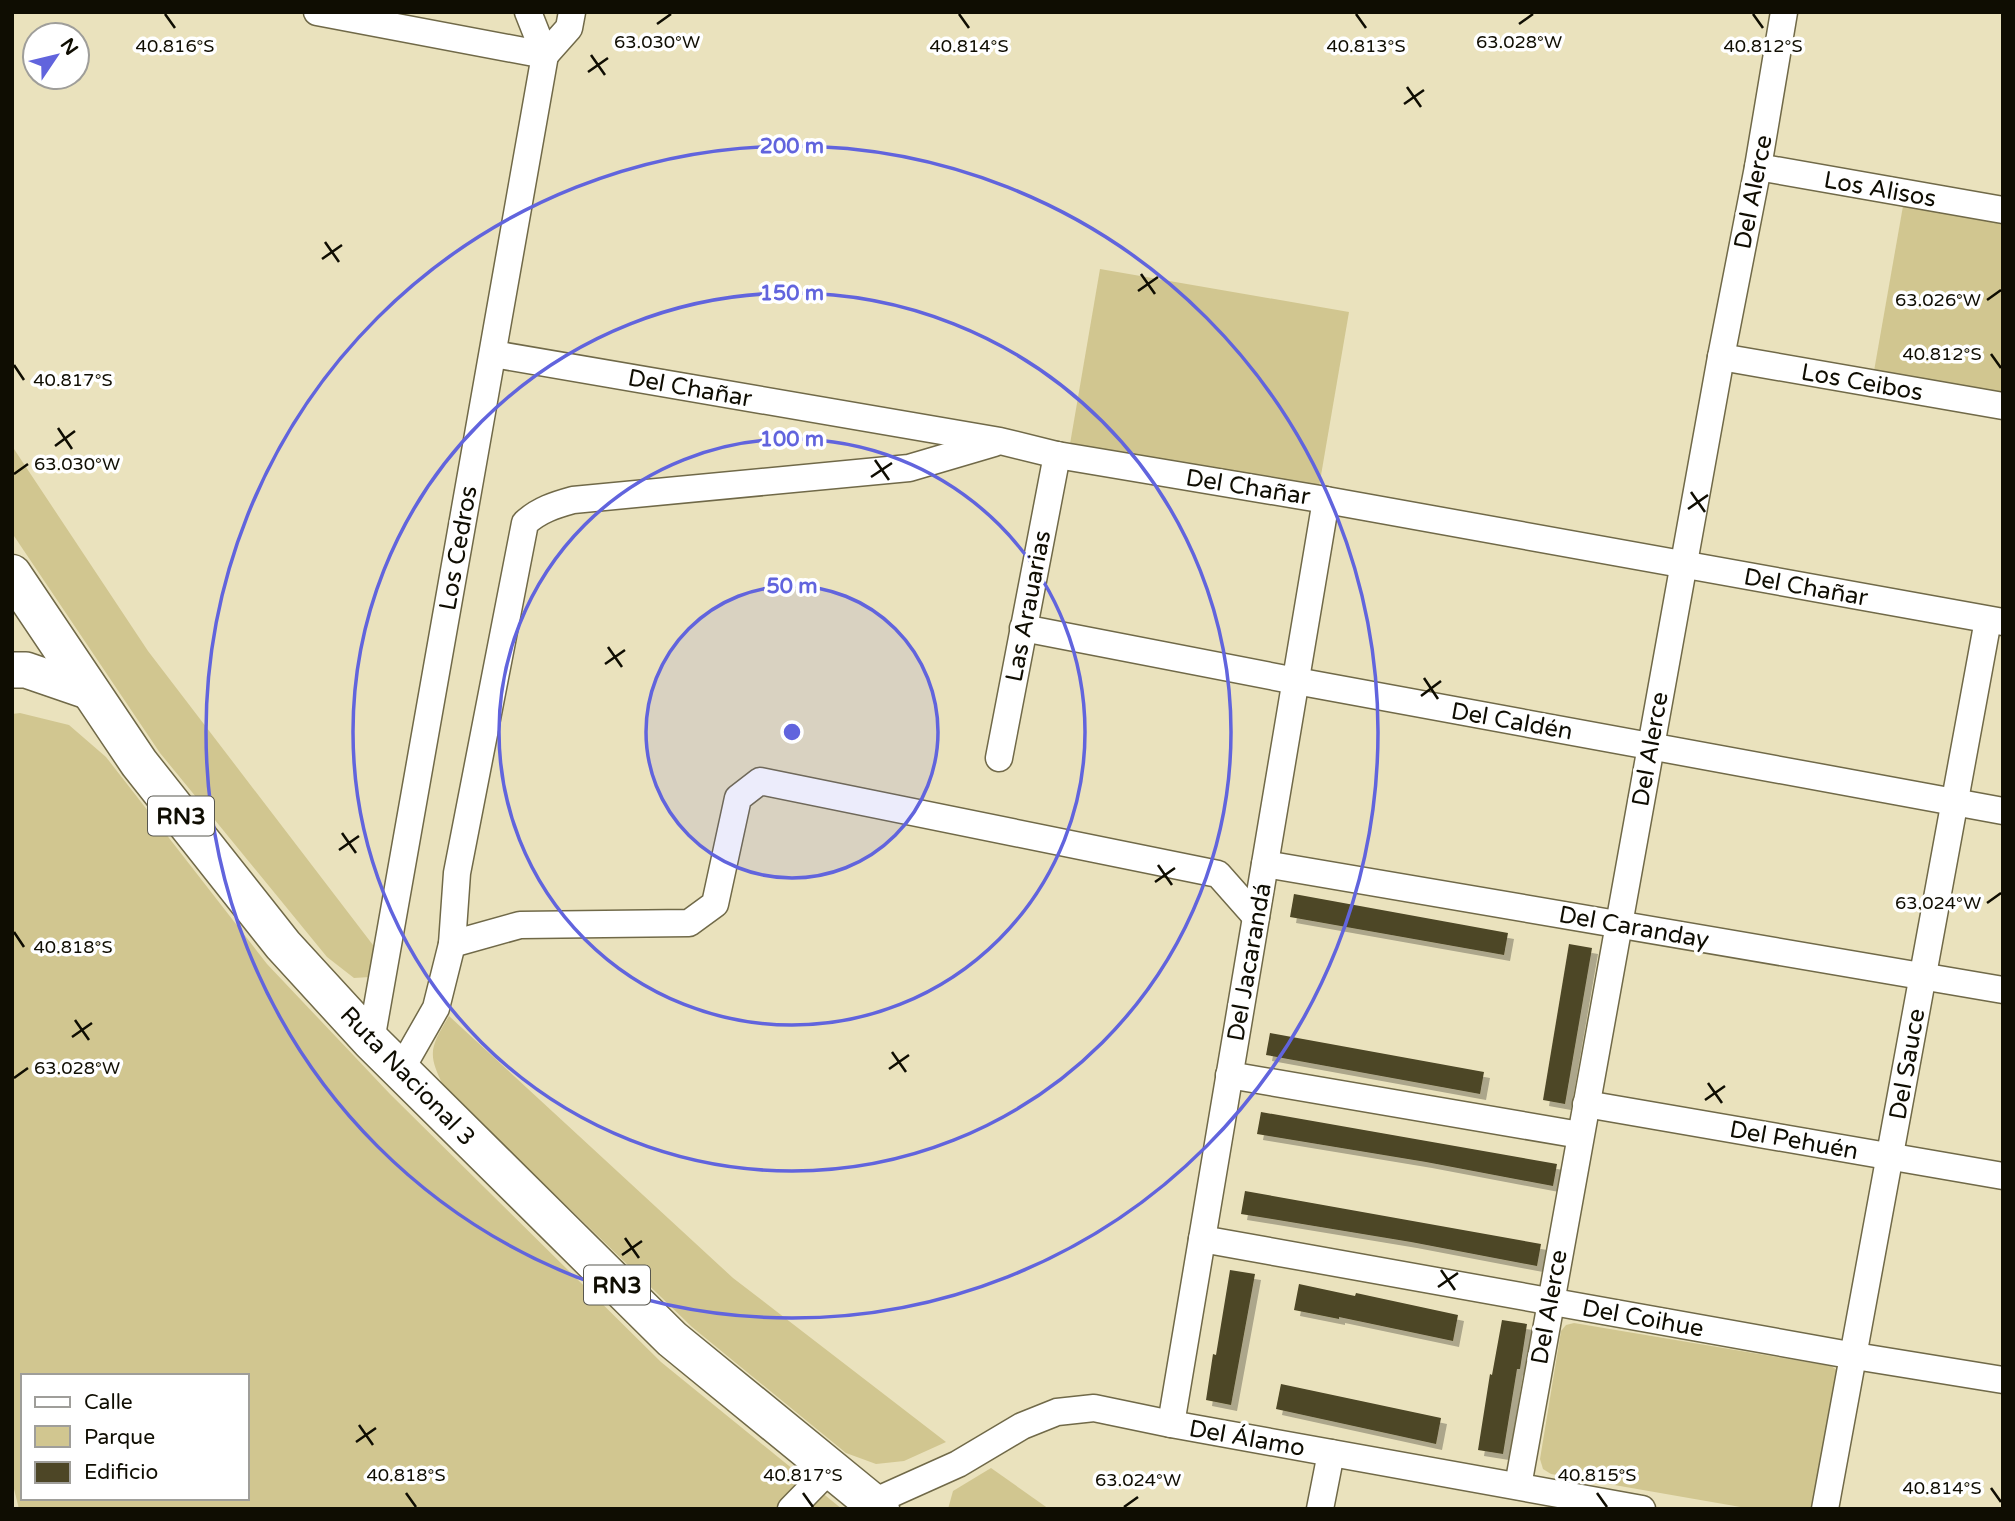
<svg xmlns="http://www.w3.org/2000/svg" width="2015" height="1521" viewBox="0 0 2015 1521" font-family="'Varela Round',sans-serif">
<defs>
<filter id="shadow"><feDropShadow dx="6" dy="6" stdDeviation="0" flood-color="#0004"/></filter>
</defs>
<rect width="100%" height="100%" fill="#eae2bd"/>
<g fill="#d1c690" fill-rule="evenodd">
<polygon points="1903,206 2003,223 2001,394 1874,371"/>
<polygon points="1100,269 1349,312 1319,487 1070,444"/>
<polygon points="12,446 148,651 376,949 370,977 354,978 327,957 160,753 12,533"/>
<path d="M20,713L69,725L106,757L267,964L390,1094L661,1362L842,1509H19L12,1481V714ZM23,1376H247V1498H23Z"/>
<path d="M449,1016L733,1278L946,1442L904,1461L876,1464L846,1453L692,1327L444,1087C427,1053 430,1048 449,1016Z"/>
<polygon points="1574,1323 1831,1366 1837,1370 1817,1509 1752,1509 1551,1474 1543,1469 1540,1459 1561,1331 1566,1325"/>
<polygon points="991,1468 1049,1509 948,1509 953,1491"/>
</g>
<g fill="#4d4626" filter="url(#shadow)">
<polygon points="1294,894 1508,933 1504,955 1290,917"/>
<polygon points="1569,944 1592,948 1565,1104 1543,1100"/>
<polygon points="1270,1033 1484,1072 1480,1094 1266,1055"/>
<polygon points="1261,1112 1557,1164 1553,1186 1426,1162 1257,1134"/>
<polygon points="1245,1191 1541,1244 1537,1266 1411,1242 1241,1214"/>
<polygon points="1230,1270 1255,1274 1231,1405 1206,1400 1213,1354 1216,1355"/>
<polygon points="1299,1284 1355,1296 1356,1293 1458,1315 1453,1341 1339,1317 1339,1319 1294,1310"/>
<polygon points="1502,1320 1527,1324 1520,1369 1517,1369 1503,1454 1478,1450 1490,1374 1492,1375"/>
<polygon points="1281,1384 1441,1418 1436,1444 1276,1409"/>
</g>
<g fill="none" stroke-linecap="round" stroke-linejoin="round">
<defs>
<g id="minor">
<polyline points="317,12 545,55"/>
<polyline points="545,55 569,28 572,12"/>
<polyline points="1758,167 2003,210"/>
<polyline points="493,354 1000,441 1057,455 1326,500 2003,622"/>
<polyline points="1721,357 2003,406"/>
<polyline points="1023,628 1296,681 2003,811"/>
<polyline points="999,758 1057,455"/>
<polyline points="1265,864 2003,990"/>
<path d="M452,944L457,873L525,523C539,510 555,505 573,500L909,468L994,443"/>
<polyline points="371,1041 545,55 528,12"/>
<polyline points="400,1071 436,1008 452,944 520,925 689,923 715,904 738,798 760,781 1218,874 1256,917"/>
<polyline points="1229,1075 1580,1135"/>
<polyline points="1586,1104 2003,1176"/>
<polyline points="1202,1239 1855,1356 2003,1380"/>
<polyline points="1171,1424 1326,500"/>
<polyline points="1518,1486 1721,357 1758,167 1784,12"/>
<polyline points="871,1503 958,1464 1022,1426 1057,1412 1094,1408 1171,1424 1642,1509"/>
<polyline points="791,1509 830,1469"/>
<polyline points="1320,1509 1331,1453"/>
<polyline points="1825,1509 1988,620"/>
</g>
<polyline id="major" points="12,670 26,670 93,693"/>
<polyline id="highway" points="12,574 139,763 283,945 371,1041 672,1339 880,1509"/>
</defs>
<use href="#minor" stroke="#706948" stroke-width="29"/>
<use href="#major" stroke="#706948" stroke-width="38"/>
<use href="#highway" stroke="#706948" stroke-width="41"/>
<use href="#minor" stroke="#fff" stroke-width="26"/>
<use href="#major" stroke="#fff" stroke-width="35"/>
<use href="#highway" stroke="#fff" stroke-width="38"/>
</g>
<path fill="none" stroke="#0f0d02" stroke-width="2.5" d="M165,14L175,28M959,14L969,28M1356,14L1366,28M1753,14L1763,28M657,24L671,14M1519,24L1533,14M591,55L605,75M588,72L608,58M1407,87L1421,107M1404,104L1424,90M325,242L339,262M322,259L342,245M1141,274L1155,294M1138,291L1158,277M1987,300L2001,290M1991,354L2001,368M14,365L24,380M58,428L72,449M55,446L75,431M875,460L889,480M14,474L28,464M871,477L892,463M1691,492L1705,512M1688,509L1708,495M608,647L622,667M605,664L625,650M1424,678L1438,699M1421,696L1441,681M342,833L356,853M339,850L359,836M1158,865L1172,885M1155,882L1175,868M1987,903L2001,893M14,932L24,947M75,1020L89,1040M72,1037L92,1023M892,1052L906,1072M889,1069L909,1055M14,1078L28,1068M1708,1083L1722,1103M1705,1100L1725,1086M625,1238L639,1258M622,1255L642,1241M1441,1270L1455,1290M1438,1287L1458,1273M359,1425L373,1445M356,1442L376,1428M1991,1488L2001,1502M406,1493L416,1507M803,1493L813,1507M1597,1493L1607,1507M1124,1507L1138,1497"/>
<circle cx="792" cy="732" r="146" fill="#6164dd" fill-opacity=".12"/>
<g fill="none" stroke="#6164dd" stroke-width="3.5">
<circle cx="792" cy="732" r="146"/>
<circle cx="792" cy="732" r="293"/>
<circle cx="792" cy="732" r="439"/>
<circle cx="792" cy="732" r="586"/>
</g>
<g text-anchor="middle" stroke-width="7" stroke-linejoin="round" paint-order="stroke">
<g fill="#fff" stroke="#57564e" stroke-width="2">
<rect x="148" y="796.5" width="66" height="39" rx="5"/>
<rect x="584" y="1265.5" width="66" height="39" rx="5"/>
</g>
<g font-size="23" font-weight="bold" fill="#0f0d02">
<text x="181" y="824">RN3</text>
<text x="617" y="1293">RN3</text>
</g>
<g font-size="24" fill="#0f0d02" stroke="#fff">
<text transform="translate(1880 189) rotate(10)" y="8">Los Alisos</text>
<text transform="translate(1753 192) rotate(-79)" y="8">Del Alerce</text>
<text transform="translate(1862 382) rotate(10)" y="8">Los Ceibos</text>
<text transform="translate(690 388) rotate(10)" y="8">Del Chañar</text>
<text transform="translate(1248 487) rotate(9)" y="8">Del Chañar</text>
<text transform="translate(458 548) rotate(-80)" y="8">Los Cedros</text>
<text transform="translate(1806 587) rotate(10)" y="8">Del Chañar</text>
<text transform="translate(1028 606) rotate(-79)" y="8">Las Arauarias</text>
<text transform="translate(1512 721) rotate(10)" y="8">Del Caldén</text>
<text transform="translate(1650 749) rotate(-80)" y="8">Del Alerce</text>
<text transform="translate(1634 927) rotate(10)" y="8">Del Caranday</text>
<text transform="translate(1249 962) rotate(-80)" y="8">Del Jacarandá</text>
<text transform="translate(1907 1064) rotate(-80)" y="8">Del Sauce</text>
<text transform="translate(408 1076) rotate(46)" y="8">Ruta Nacional 3</text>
<text transform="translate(1794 1140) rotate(10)" y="8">Del Pehuén</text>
<text transform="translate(1549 1307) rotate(-80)" y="8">Del Alerce</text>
<text transform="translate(1643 1318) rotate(10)" y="8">Del Coihue</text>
<text transform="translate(1247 1438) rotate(10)" y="8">Del Álamo</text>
</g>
</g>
<g font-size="18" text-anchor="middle" fill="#0f0d02" stroke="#fff" stroke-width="7" stroke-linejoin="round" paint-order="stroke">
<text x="657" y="48">63.030°W</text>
<text x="1519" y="48">63.028°W</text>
<text x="175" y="52">40.816°S</text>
<text x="969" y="52">40.814°S</text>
<text x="1366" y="52">40.813°S</text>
<text x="1763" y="52">40.812°S</text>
<text x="1938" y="306">63.026°W</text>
<text x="1942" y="360">40.812°S</text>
<text x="73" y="386">40.817°S</text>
<text x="77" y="470">63.030°W</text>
<text x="1938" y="909">63.024°W</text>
<text x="73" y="953">40.818°S</text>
<text x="77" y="1074">63.028°W</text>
<text x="406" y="1481">40.818°S</text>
<text x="803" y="1481">40.817°S</text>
<text x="1597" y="1481">40.815°S</text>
<text x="1138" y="1486">63.024°W</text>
<text x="1942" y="1494">40.814°S</text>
</g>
<circle cx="792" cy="732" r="10" fill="#6164dd" stroke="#fff" stroke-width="3.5"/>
<g font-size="21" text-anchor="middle" font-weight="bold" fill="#6164dd" stroke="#fff" stroke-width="7" stroke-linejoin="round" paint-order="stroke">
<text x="792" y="153">200 m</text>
<text x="792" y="300">150 m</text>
<text x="792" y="446">100 m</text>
<text x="792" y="593">50 m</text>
</g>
<rect width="2015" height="1521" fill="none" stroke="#0f0d02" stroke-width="28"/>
<rect x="21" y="1374" width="228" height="126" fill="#ffffff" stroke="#9f9e9a" stroke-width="2"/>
<rect x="35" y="1397" width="35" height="10" fill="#ffffff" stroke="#9f9e9a" stroke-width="2"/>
<text x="84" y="1409" font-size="21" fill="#0f0d02">Calle</text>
<rect x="35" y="1426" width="35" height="21" fill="#d1c690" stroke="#9f9e9a" stroke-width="2"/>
<text x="84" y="1444" font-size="21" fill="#0f0d02">Parque</text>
<rect x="35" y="1462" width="35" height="21" fill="#4d4626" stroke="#9f9e9a" stroke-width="2"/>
<text x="84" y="1479" font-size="21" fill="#0f0d02">Edificio</text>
<g transform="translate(56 56) rotate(55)"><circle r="33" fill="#ffffff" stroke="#9f9e9a" stroke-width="2"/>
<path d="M0-5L12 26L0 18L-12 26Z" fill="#6164dd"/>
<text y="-10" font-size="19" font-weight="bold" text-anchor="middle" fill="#0f0d02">N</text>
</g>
</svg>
